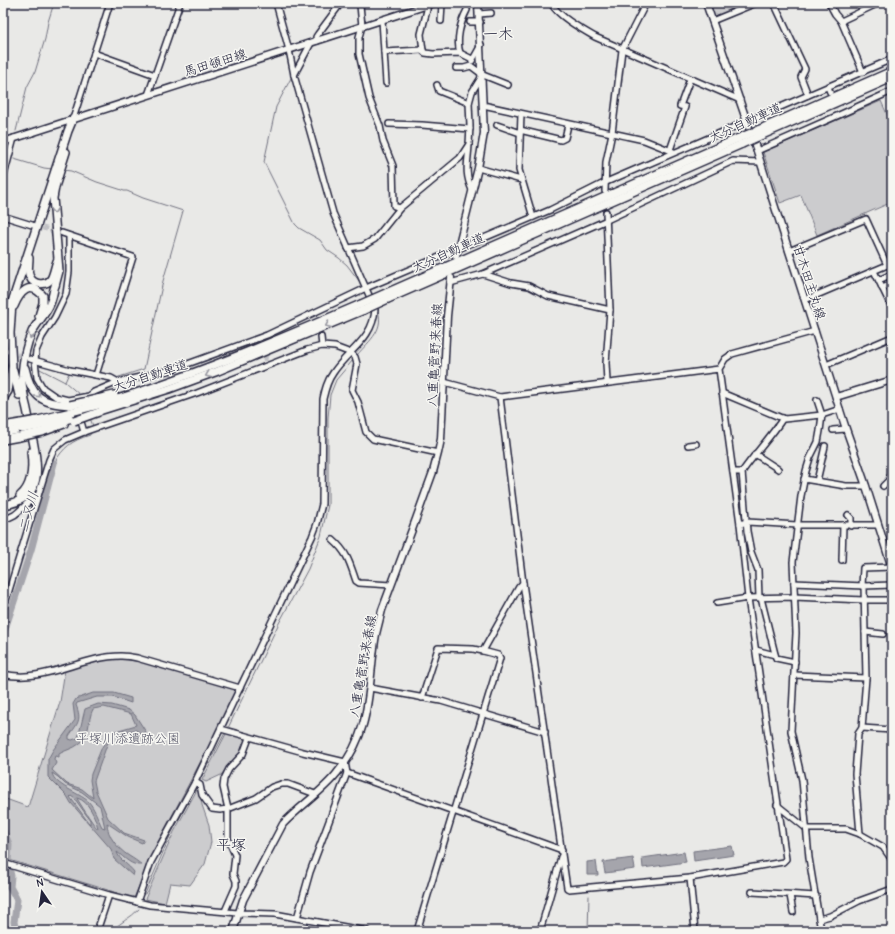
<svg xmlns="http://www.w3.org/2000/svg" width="895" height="934" viewBox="0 0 895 934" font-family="'Comic Neue','Klee One',sans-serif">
<rect width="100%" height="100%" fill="#e9e9e7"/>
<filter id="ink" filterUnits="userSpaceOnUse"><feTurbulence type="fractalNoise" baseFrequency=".025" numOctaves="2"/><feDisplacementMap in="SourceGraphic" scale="8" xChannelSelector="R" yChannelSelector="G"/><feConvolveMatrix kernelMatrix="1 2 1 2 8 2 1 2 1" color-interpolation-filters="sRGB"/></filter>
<g filter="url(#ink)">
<g fill="#ccccce" stroke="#777784">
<polygon points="710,3 750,3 714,17"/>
<polygon points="881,101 892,125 892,202 817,235 801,195 780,203 763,152"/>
<polygon points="123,658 136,659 234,689 235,692 221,723 157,844 134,898 3,858 3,798 28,807 60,702 65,670 109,659"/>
<polygon points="227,732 244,738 245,743 242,751 221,775 206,782 202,780"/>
<polygon points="199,786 202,805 209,825 211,842 205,864 190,885 170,883 165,903 145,899 174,832"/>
</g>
<g fill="#a5a5ac" stroke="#71717f" fill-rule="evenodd">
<path d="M93,693H114L131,698V703L113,697H97L77,703L76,705C82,720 78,723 69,736V739L72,740L78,738L85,709L98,704L112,705L129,710L135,715L146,732L143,735L136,730L120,732L114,734L108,742L94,781L96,791L108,818L124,833L144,840L142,843L128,837L107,823C107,836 118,849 129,856C134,859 137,861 142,865C131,866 125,858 117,852C119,860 129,865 134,872L133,876L114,859L111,849L71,803L67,796L48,777V759L53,750L75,720L73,704L76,699ZM104,707L131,714L136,725L112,732L102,747L91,774L90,780L93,798L82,789L67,784L52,770L56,763L54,759L55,756L59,757V754C65,750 73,749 79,744C91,736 87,721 93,709ZM52,773L58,777L65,784L82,792L100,806L105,828L102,827C98,819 94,807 88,801C79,793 54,785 52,773ZM71,796L75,799L90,820V824L88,822L70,797ZM77,798C89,801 95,817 98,828H97C95,827 78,801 77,798Z"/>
<polygon points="732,846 734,855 694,861 693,851"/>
<polygon points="684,852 686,862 643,868 642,858"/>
<polygon points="633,858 635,869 605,873 603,862"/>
<polygon points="596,861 598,875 587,875 587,862"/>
</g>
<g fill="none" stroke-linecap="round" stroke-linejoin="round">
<g stroke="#71717f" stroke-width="1">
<polyline points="291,78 276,107 264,162 295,224 299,228 320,240 327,250 339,258 347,265 360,282"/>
<polyline points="16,131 27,87 35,72 45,39 48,22 54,3"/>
<polyline points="14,159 44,168 52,169"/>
<polyline points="63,170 71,171 97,182 119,189 124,191 127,191 143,198 183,211 163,281 144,369 116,378"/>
<path d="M357,355C370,340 386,329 377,308"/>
<polyline points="38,368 65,382 80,395"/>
<polyline points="65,382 69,373 109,380"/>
<polyline points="90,418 93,426"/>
<path d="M54,463C64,447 71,441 90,435L91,431"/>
<polyline points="228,728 278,625 308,569 321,536 328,505 328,418 330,395 336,380 353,360"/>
<polyline points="199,781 225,733"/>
<polyline points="145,894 170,836 197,786"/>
<path d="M112,931C120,922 131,918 139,909"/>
<polyline points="588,931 589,896"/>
</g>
<g stroke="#a5a5ac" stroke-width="7">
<polyline points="3,635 31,550 54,463"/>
<polyline points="3,829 9,844 8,863 11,876 10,887 17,900 14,922 16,931"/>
</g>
<g stroke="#c1c1c5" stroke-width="5" stroke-dasharray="5 2.5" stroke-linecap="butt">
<polyline points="833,101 836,109"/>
<polyline points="35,226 58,232"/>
<polyline points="321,337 322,315"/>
<polyline points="10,352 27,358"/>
<polyline points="265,361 267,340"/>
</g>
<defs>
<g id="minor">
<polyline points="361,3 360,5 362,26 359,37 359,54 369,98 380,126 383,141 393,166 394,206 400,208"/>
<polyline points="427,3 427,10 421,34 423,51 425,53 433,54 460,53 472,59"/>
<path d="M551,3C559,17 581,29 595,37L740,100"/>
<polyline points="774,3 805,69 801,77 808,95"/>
<polyline points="829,3 835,14 841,21 863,72"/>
<polyline points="479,14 491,13"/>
<polyline points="382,20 386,83"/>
<polyline points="441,21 442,3"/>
<polyline points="712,21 756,3"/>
<polyline points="841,21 879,3"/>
<polyline points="470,22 480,22"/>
<polyline points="317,41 316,37 318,34 341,3"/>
<polyline points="384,52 423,50"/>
<polyline points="94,53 155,75"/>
<path d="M460,53C456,40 460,23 467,10"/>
<polyline points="472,61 481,45"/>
<polyline points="456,68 464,68 471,66 483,75 508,85"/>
<polyline points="294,75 311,43"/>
<polyline points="437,85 439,91 469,103"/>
<polyline points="828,87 830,92"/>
<polyline points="148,95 180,3"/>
<polyline points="483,105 644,140 674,152"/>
<polyline points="521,114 519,170 533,217"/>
<polyline points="73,119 110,3"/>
<polyline points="389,124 422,125 470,129"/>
<polyline points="497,125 520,133"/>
<polyline points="520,130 561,140 565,138 568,125"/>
<path d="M469,145C468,163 464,172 472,190"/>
<polyline points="670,150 685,107 680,106 690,79"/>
<polyline points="757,151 839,115 892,91"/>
<polyline points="478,168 521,180"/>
<polyline points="3,179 14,138"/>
<polyline points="605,191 606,162 612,133 622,50 646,3"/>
<polyline points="606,212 610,310 606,363 607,382"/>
<polyline points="3,216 32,225"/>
<polyline points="62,233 133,257 96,375"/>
<polyline points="69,236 69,272 66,294 55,317 42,337 36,351 35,361 37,378 43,388 56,397 68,400 89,396 94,392 118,382 171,370 267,335 366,288 550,210 604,183 892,59"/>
<polyline points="348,248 363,246 375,239 400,208 460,158 469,144 470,126 469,103 472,92 482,76"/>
<polyline points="789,251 866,219 887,265"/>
<polyline points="874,271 892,308"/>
<polyline points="483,274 511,283 529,286 548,296 610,310"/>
<polyline points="879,280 892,274"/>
<polyline points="450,283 483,274 607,220 733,161 760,162"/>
<polyline points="882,288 892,284"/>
<polyline points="805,300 892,263"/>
<polyline points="321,337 322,346"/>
<polyline points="3,349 7,351"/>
<polyline points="30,359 70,370 111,378 118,382"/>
<polyline points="3,365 3,381"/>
<polyline points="826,365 892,337"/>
<polyline points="719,369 500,397 523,583 562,854 567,888 569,889 690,878 783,862 786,859 748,598 740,524 719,369 725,359 732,354 815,331"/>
<polyline points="444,382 500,397"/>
<polyline points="722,393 784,419 822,415 840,409"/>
<polyline points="817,400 822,415 820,431 818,442 810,458 806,471 801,496 793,562 796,633 791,731 802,780 809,858 821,931"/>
<polyline points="77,408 84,432"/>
<polyline points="833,430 846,429"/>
<polyline points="688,445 696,444"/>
<polyline points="755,454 778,469"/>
<path d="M733,472H742C755,453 771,437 783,418"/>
<polyline points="742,472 747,531 751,552 758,570 759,598"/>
<polyline points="804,479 846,486 866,486"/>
<polyline points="817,481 825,446"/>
<polyline points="883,486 889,480 892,471"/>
<polyline points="848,515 851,518 851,526"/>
<path d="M3,519C17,517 20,509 30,501C33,499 36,498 38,495"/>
<polyline points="740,524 747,522 797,525 878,525"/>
<path d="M333,540C348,553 350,564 356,581L359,583L391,585"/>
<polyline points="842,560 843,525"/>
<polyline points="794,583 864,586"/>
<polyline points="862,586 863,568 892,567"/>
<polyline points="761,598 776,658 795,662"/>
<polyline points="717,603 748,598 794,597 864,600 892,600"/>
<polyline points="3,610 49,460 54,449 65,440 84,432 197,393 307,350 322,346 335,347 351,353 355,357 357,364 352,390 358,402 366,432 373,439 438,453"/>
<polyline points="865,632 883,634"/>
<polyline points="756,650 775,655"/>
<path d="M3,674C43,684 81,656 121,656C126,656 132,657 137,658L240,688"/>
<polyline points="794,675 866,678"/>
<polyline points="370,688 441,701 545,732"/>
<polyline points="422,698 438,648 473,649 483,651"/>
<polyline points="862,728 892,730"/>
<polyline points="221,729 303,752 345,762 347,773 310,872 297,918"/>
<polyline points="347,773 562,850"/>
<polyline points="195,782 200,785 202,795 212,809 220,810 228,809 223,787 224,779 229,769 243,754 249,738"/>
<polyline points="777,805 807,829 846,829 860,834 883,847 892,860"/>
<polyline points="860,834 855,774 858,734 862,728 866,678 864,586 892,585"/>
<polyline points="3,863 109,895 150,905 238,913 275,914 367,931"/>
<polyline points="690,878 695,931"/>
<polyline points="752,892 816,896"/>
<polyline points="790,895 793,912"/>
<path d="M137,902L151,862L195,782L312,537L317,524L322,504L323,399C325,390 327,381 333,373C348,350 373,340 375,309L333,213L294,75L289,50L276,3"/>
<polyline points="225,911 236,886 236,881 233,874 235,855 228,839 228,809 256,798 272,787 281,784 288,784 315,794"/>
<polyline points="819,919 830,916 859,901 892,889"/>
<polyline points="97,931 109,895"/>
<polyline points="417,931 500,658 498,655 483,651 519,587 523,583"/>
<polyline points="540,931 561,857"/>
</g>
<g id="major">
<polyline points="706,3 757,151 846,429 866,486 892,568"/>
<polyline points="3,142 434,3"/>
<polyline points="456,256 478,168 484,133 478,3"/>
<polyline points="836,397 892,380"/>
<path d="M233,931L243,900L283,824C300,806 322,792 337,773C374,729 367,687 376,634C378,626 380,618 382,610L416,519L433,472L438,453L441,439L447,316L451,278"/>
</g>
<g id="highway">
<polyline points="758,130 892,71"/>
<polyline points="760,136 892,78"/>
<path d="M29,258C29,264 27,272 30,277C33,285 46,286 51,279C54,274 55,266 57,261"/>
<polyline points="55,286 59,271 53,198 55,187 66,152"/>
<polyline points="386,293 739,138"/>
<polyline points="388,299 742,144"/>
<path d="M14,306C20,292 30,280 43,296V303L39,316"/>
<path d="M25,368C31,396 41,404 70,405"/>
<polyline points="13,370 19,395"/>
<polyline points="3,399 8,391 12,366 10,333 12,302 68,131 73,119"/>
<polyline points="97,399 114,395"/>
<path d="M98,405C189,378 275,341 361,304"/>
<polyline points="99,411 169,389 218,371 364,310"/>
<polyline points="38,420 71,412"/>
<polyline points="3,426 21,423"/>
<polyline points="39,426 73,418"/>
<polyline points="42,432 64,424"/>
<polyline points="3,433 22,429"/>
<polyline points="3,440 19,437"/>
<path d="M20,496C33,485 33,467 31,452"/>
<path d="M3,505C44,500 39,467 32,436C30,424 28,412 25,401C24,393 21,384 22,376C23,362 26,345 32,332C37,322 46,314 50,304C52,299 53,294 54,289"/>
</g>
</defs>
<use href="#minor" stroke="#22223b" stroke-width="8"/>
<use href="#major" stroke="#22223b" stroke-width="9"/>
<use href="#highway" stroke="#22223b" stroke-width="10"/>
<use href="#minor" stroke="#f6f6f2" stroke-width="5"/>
<use href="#major" stroke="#f6f6f2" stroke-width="6"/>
<use href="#highway" stroke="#f6f6f2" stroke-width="7"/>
<defs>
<g id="highway-bridge">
<polyline points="739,138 758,130"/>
<polyline points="742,144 760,136"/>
<polyline points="361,304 386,293"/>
<polyline points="364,310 388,299"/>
<polyline points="70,405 97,399"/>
<polyline points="71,412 98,405"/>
<polyline points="74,421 99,412"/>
<polyline points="21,423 38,420"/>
<polyline points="22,429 39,426"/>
<polyline points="19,437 42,432"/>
</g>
</defs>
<use href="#highway-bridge" stroke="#22223b" stroke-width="10" stroke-linecap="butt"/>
<use href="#highway-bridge" stroke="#f6f6f2" stroke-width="7"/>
</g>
<defs><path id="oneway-chevron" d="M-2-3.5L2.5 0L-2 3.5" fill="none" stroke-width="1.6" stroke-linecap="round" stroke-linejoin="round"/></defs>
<g stroke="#9797a0">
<use href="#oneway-chevron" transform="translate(54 211) rotate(85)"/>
<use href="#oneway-chevron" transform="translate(328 325) rotate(157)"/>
<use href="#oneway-chevron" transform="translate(31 336) rotate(110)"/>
<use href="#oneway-chevron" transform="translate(208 375) rotate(159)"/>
<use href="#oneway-chevron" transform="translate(38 395) rotate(45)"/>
</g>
</g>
<g text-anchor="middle" stroke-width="3" stroke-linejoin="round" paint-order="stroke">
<g font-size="13" fill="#22223b" stroke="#f6f6f2">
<text transform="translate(215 62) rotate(-17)" y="5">馬田頓田線</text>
<text transform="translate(745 122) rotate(-24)" y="5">大分自動車道</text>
<text transform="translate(448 252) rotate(-24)" y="5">大分自動車道</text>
<text transform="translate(810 282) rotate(72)" y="5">甘木田主丸線</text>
<text transform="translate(434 355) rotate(-87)" y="5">八重亀菅野来春線</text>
<text transform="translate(150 375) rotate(-18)" y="5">大分自動車道</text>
<text transform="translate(362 666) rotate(-80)" y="5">八重亀菅野来春線</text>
</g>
<g font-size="13" fill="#555567" stroke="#f6f6f2">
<text x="128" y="743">平塚川添遺跡公園</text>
</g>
<g font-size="14" font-style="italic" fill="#565668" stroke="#f6f6f2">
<text transform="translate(28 512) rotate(-75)" y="5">二又川</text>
</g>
<g font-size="15" fill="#22223b" stroke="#f6f6f2">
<text x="498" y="39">一木</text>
<text x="231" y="850">平塚</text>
</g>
</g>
<rect width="895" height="934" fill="none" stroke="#f6f6f2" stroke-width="16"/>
<rect x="8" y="8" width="879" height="918" fill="none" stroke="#22223b" stroke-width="1.5" filter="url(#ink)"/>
<g transform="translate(42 892) rotate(347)" stroke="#f6f6f2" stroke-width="3" paint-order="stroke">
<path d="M0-3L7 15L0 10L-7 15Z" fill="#22223b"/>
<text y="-6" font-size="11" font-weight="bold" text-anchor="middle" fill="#22223b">N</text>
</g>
</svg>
